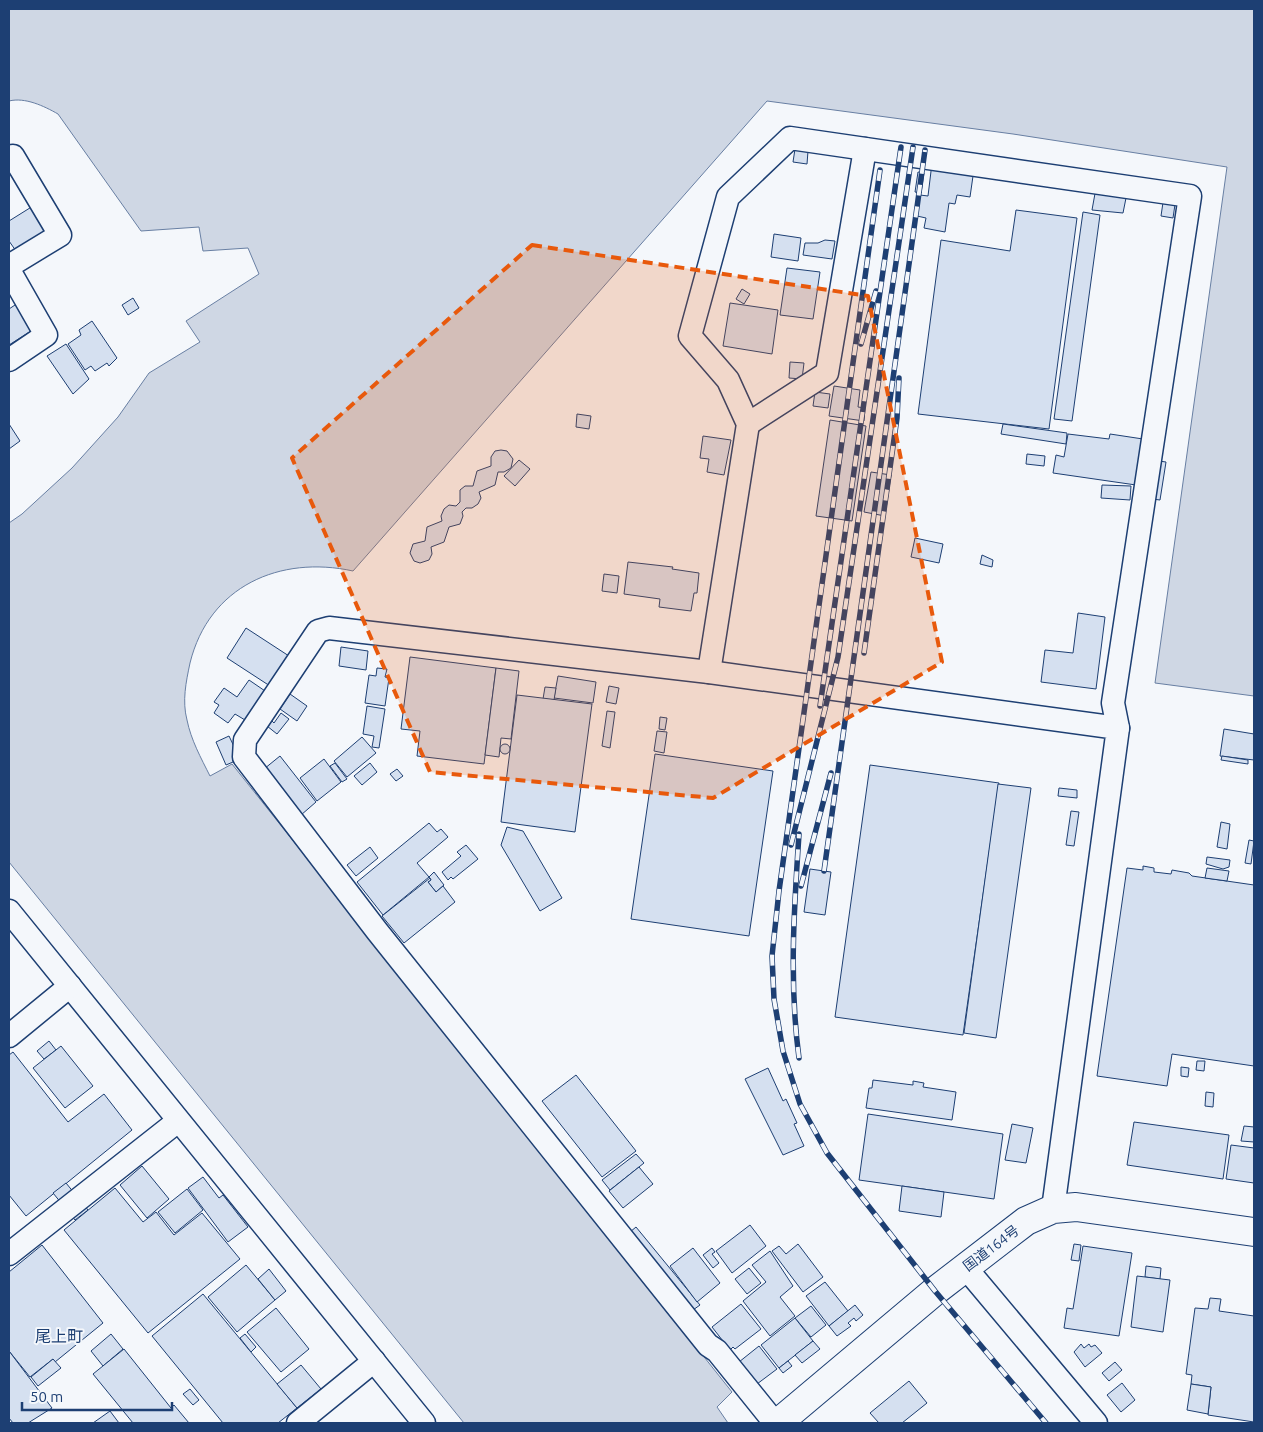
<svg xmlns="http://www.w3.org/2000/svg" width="1263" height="1432" viewBox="0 0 1263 1432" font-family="Ubuntu,'Noto Sans JP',sans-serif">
<rect width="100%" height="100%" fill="#f4f7fb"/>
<path fill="#cfd7e4" stroke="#687fa3" d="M9,9H1254V696L1155,683L1227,167L1013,134L767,101L353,571C280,555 209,586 190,663C186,682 182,701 187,720C191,740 201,758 210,776L232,764L732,1392L717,1407L728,1423H464L9,862V523L22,514L72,468L118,417L149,373L200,342L186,321L259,274L248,248L203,251L199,227L141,231L58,114C44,106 25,97 9,101Z"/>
<g fill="#d5e0f0" stroke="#1d3f73">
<polygon points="795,149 808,151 807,164 793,162"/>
<polygon points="932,163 974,169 970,197 957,195 955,204 949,203 945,232 924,228 926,218 917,216 920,195 928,196"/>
<polygon points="918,172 924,173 921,193 915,192"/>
<polygon points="1166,182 1178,184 1173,218 1161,216"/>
<polygon points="1096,188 1127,193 1123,213 1092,210"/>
<polygon points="33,206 49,231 16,251 9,241 9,221"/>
<polygon points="1016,210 1077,218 1049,429 918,414 941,240 1010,251"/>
<polygon points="1083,212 1100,215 1072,421 1054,419"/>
<polygon points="774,234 801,238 798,261 771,257"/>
<polygon points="825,240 835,241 832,259 803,255 805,243 818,243"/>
<polygon points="787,268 820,272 813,319 780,315"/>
<polygon points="742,289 750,294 744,304 736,299"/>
<polygon points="133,298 139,308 128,315 122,305"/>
<polygon points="18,303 34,329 9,345 9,309"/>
<polygon points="730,303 778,310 772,354 723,346"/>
<polygon points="92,321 117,358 109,366 107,363 95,371 91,366 85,370 68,344 81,335 79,330"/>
<polygon points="66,344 89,379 73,394 47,356"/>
<polygon points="790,362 804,363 802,379 789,378"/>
<polygon points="834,386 860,390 858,407 865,408 864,421 829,416"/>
<polygon points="815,392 830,394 828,408 813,406"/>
<polygon points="577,414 591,416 589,429 576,427"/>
<polygon points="830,420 866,426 852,521 816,516"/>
<polygon points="9,424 20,441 9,449"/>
<polygon points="1003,424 1067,433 1066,444 1001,434"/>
<polygon points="1068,434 1109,439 1110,434 1143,439 1136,485 1053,473 1056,455 1064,457"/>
<polygon points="703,436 731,440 724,475 707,472 709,459 700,458"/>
<polygon points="501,450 507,451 513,459 511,468 504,472 498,472 495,485 479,492 481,498 478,504 472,508 466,508 462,512 463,516 460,524 449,527 444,542 431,547 432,554 429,560 420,563 414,561 410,553 413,544 425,541 427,527 442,521 441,516 444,509 449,505 456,506 460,502 460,490 465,486 473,486 477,471 491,466 491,457 495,451"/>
<polygon points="1027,454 1045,456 1044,466 1026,464"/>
<polygon points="1145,459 1166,462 1160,500 1137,497"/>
<polygon points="519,460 530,469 515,486 504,476"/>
<polygon points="871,472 891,475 885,516 864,512"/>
<polygon points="1102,485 1131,486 1130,500 1101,498"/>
<polygon points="915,538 943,544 939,563 911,557"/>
<polygon points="982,555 993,560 992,567 980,564"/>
<polygon points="628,562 673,567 672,569 699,573 697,593 694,593 691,611 659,607 660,599 624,594"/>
<polygon points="604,574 619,576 617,593 602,591"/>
<polygon points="1078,613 1105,617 1096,689 1041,682 1045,650 1073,653"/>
<polygon points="246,628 289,656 270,686 227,658"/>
<polygon points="341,647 368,651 366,670 339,666"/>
<polygon points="410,657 496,668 484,764 417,756 420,731 401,729"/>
<polygon points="377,668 387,669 385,677 389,678 385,706 365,703 369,675 376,676"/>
<polygon points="496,668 519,671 511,739 501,738 499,757 485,755"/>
<polygon points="558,676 596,682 593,703 554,698"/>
<polygon points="249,680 268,693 245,720 235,714 228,723 214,713 219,705 214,702 224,688 237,697"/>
<polygon points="609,686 619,688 616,704 606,702"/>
<polygon points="545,687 556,688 554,700 543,699"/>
<polygon points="290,694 307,706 297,721 280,709"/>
<polygon points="517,695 592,704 575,832 501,822"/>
<polygon points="367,706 385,709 379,748 372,747 374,736 363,734"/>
<polygon points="607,711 615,712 610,748 602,746"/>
<polygon points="281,713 289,719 277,734 267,726 272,721 274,723"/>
<polygon points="660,717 667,718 665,730 659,729"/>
<polygon points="1224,729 1254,734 1254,760 1220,756"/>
<polygon points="657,731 667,732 664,753 654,751"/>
<polygon points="229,736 240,759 226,765 216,742"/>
<polygon points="362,737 376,753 347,777 334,761"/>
<circle cx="505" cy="749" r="5"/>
<polygon points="655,754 773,771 749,936 631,919"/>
<polygon points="280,756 316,802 301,815 264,769"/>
<polygon points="1222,756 1248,760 1248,764 1221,760"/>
<polygon points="324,759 341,782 317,801 300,778"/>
<polygon points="335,763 347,779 342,782 330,766"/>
<polygon points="370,763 377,772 362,785 354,776"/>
<polygon points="870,765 999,783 963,1035 835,1017"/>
<polygon points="397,769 403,776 396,781 390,774"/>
<polygon points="998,784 1031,788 996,1038 964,1033"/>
<polygon points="1059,788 1077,790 1077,798 1058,796"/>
<polygon points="1071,811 1079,812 1074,846 1066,845"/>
<polygon points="1221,822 1230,824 1227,849 1217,847"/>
<polygon points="429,823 437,832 441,829 448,837 417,863 429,877 383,915 357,882"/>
<polygon points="507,827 523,831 562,898 540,911 501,845"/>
<polygon points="1249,840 1254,841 1251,864 1245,863"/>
<polygon points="466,845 478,859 453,879 451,877 448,880 442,872 461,856 457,852"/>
<polygon points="370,847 378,858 356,876 347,865"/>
<polygon points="1207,857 1230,860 1229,867 1223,869 1206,864"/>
<polygon points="1143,866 1154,868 1154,872 1171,874 1172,870 1189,873 1192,876 1254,885 1254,1066 1172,1054 1167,1086 1097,1076 1127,868 1143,870"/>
<polygon points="1207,868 1229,871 1227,881 1205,878"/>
<polygon points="810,869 831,872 825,915 804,912"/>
<polygon points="434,872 444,885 436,892 428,882 431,880 429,877"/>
<polygon points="430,878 431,880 428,882 436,892 443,886 455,902 404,943 382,916"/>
<polygon points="49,1041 56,1050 44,1059 37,1051"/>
<polygon points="61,1046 93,1086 65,1108 33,1068"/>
<polygon points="13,1052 68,1122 104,1094 132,1130 26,1216 9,1195 9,1055"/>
<polygon points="1197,1061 1205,1061 1204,1071 1196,1070"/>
<polygon points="1181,1067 1189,1068 1188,1077 1181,1076"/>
<polygon points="768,1068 783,1101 786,1099 797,1123 794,1124 804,1146 783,1155 745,1079"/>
<polygon points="576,1075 636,1151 602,1177 542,1101"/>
<polygon points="873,1080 913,1085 913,1081 924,1083 923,1087 956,1092 952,1120 866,1108 869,1088 872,1088"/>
<polygon points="1206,1092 1214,1093 1213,1107 1205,1106"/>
<polygon points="868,1114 1003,1134 994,1199 859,1180"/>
<polygon points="1134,1122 1229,1135 1223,1179 1127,1165"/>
<polygon points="1012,1124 1033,1128 1026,1163 1005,1160"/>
<polygon points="1244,1126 1254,1127 1254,1142 1241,1141"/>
<polygon points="1231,1145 1254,1148 1254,1183 1226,1179"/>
<polygon points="636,1154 644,1163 610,1190 602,1180"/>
<polygon points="142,1166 169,1199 147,1218 120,1185"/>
<polygon points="639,1167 653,1184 623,1208 609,1191"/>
<polygon points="203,1177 219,1198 223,1195 248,1227 228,1242 188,1188"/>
<polygon points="66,1183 88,1210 75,1220 53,1193"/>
<polygon points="902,1186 944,1192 941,1217 899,1211"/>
<polygon points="115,1188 143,1222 156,1212 174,1235 202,1213 240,1259 148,1333 64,1230"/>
<polygon points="187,1189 203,1210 175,1233 158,1212"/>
<polygon points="750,1225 766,1246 732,1273 716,1251"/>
<polygon points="636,1227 700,1305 693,1310 630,1232"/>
<polygon points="798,1244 823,1277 803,1292 772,1251 779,1246 786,1254"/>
<polygon points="1074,1244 1081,1245 1079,1261 1071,1260"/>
<polygon points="42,1245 103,1323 55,1362 53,1359 30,1377 9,1351 9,1272"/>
<polygon points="1083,1246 1132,1253 1119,1336 1064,1328 1067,1308 1073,1309"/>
<polygon points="693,1248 720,1283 697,1302 670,1266"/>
<polygon points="712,1248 715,1252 712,1254 719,1263 713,1268 703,1255"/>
<polygon points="770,1251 793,1286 780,1297 795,1316 770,1336 743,1301 766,1282 752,1265"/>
<polygon points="246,1265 275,1300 237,1332 208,1297"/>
<polygon points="1146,1266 1161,1268 1160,1279 1145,1277"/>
<polygon points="749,1268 761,1283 747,1294 735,1279"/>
<polygon points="269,1269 286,1291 275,1300 258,1279"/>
<polygon points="1137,1276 1170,1280 1163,1332 1131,1327"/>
<polygon points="825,1282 848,1311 829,1326 806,1296"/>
<polygon points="203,1294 297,1408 278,1423 223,1423 152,1336"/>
<polygon points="1210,1298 1221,1299 1219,1311 1254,1316 1254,1422 1208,1415 1211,1387 1191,1384 1192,1375 1186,1374 1195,1308 1208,1309"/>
<polygon points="741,1304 761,1329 735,1349 733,1347 730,1350 712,1327"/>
<polygon points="855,1305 863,1315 856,1321 854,1318 848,1323 851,1326 837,1336 829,1326"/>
<polygon points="811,1306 826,1325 811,1337 795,1318"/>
<polygon points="276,1308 309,1349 281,1372 247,1332"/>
<polygon points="795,1318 813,1341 779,1368 761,1345"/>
<polygon points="111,1334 123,1349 103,1366 91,1351"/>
<polygon points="245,1334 256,1347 251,1352 240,1338"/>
<polygon points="813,1341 820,1349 802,1363 795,1355"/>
<polygon points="1081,1344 1084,1348 1089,1344 1091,1347 1095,1345 1102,1353 1085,1367 1074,1352"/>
<polygon points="759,1346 777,1369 757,1384 739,1362"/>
<polygon points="124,1349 171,1408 174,1405 189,1423 133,1423 93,1374"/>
<polygon points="9,1351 52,1408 28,1423 13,1423 9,1418"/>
<polygon points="53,1359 61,1368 38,1386 31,1377"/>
<polygon points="788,1361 792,1366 783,1373 779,1368"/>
<polygon points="1115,1362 1122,1370 1109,1381 1102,1373"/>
<polygon points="301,1365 321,1389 297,1408 277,1384"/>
<polygon points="909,1381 927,1403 902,1423 879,1423 870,1413"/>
<polygon points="1122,1383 1135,1400 1121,1412 1107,1395"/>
<polygon points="1191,1384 1211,1387 1208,1414 1187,1410"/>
<polygon points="190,1389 199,1400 193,1405 183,1394"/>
<polygon points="110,1411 119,1423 93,1423"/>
</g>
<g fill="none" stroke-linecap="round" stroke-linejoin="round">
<defs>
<g id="minor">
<polyline points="9,158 13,156 60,235 9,266"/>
<polyline points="9,270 46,335 9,360"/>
<polyline points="748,424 827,373 865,149"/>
<polyline points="709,672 748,424 728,380 690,336 728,197 790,138 1190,196 1113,703 1118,728"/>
<polyline points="9,911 424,1423"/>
<polyline points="9,1036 70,986"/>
<polyline points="9,1254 178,1121"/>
<polyline points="965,1267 1096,1423"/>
<polyline points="298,1423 374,1361"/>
<polyline points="775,1423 717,1351 708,1345 377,931 244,757 245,740 318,631 329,628 709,672 1118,728 1053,1209"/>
</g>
<polyline id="highway" points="778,1423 935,1291 1026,1221 1053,1209 1076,1207 1254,1232"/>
</defs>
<use href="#minor" stroke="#1d3f73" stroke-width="25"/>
<use href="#highway" stroke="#1d3f73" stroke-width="30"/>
<use href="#minor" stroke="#f4f7fb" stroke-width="22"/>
<use href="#highway" stroke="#f4f7fb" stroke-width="28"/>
<defs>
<g id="rail">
<polyline points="880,170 779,891 772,956 774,999 783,1051 800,1104 827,1153 935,1291 1046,1423"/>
<polyline points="861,344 876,291"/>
<polyline points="864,653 897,418 899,378"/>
<polyline points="820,706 901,147"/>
<polyline points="791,845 838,657 913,147"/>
<polyline points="824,871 925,150"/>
<polyline points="801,886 831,773"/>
<path d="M799,1058C789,983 794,909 799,834"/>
</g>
</defs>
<use href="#rail" stroke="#1d3f73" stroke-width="5.5"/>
<use href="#rail" stroke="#f4f7fb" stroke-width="4" stroke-dasharray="11" stroke-linecap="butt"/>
</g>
<path fill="#e8590c" fill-opacity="0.2" stroke="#e8590c" stroke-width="4" stroke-dasharray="10 6" stroke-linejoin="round" d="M532,245L868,296L942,662L713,798L430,772L292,458Z"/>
<g text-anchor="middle" stroke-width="4" stroke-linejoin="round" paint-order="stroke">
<g font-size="14" fill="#1d3f73" stroke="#f4f7fb">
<text transform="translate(991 1248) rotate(-37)" y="5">国道164号</text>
</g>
<g font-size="16" fill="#1d3f73" stroke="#f4f7fb">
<text x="59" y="1342">尾上町</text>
</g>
</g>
<rect width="1263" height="1432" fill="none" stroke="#1d3f73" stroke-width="20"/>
<path d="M22 1402v8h150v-8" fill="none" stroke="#1d3f73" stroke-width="2.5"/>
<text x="30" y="1402" font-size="15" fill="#1d3f73" stroke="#f4f7fb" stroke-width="4" paint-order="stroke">50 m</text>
</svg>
